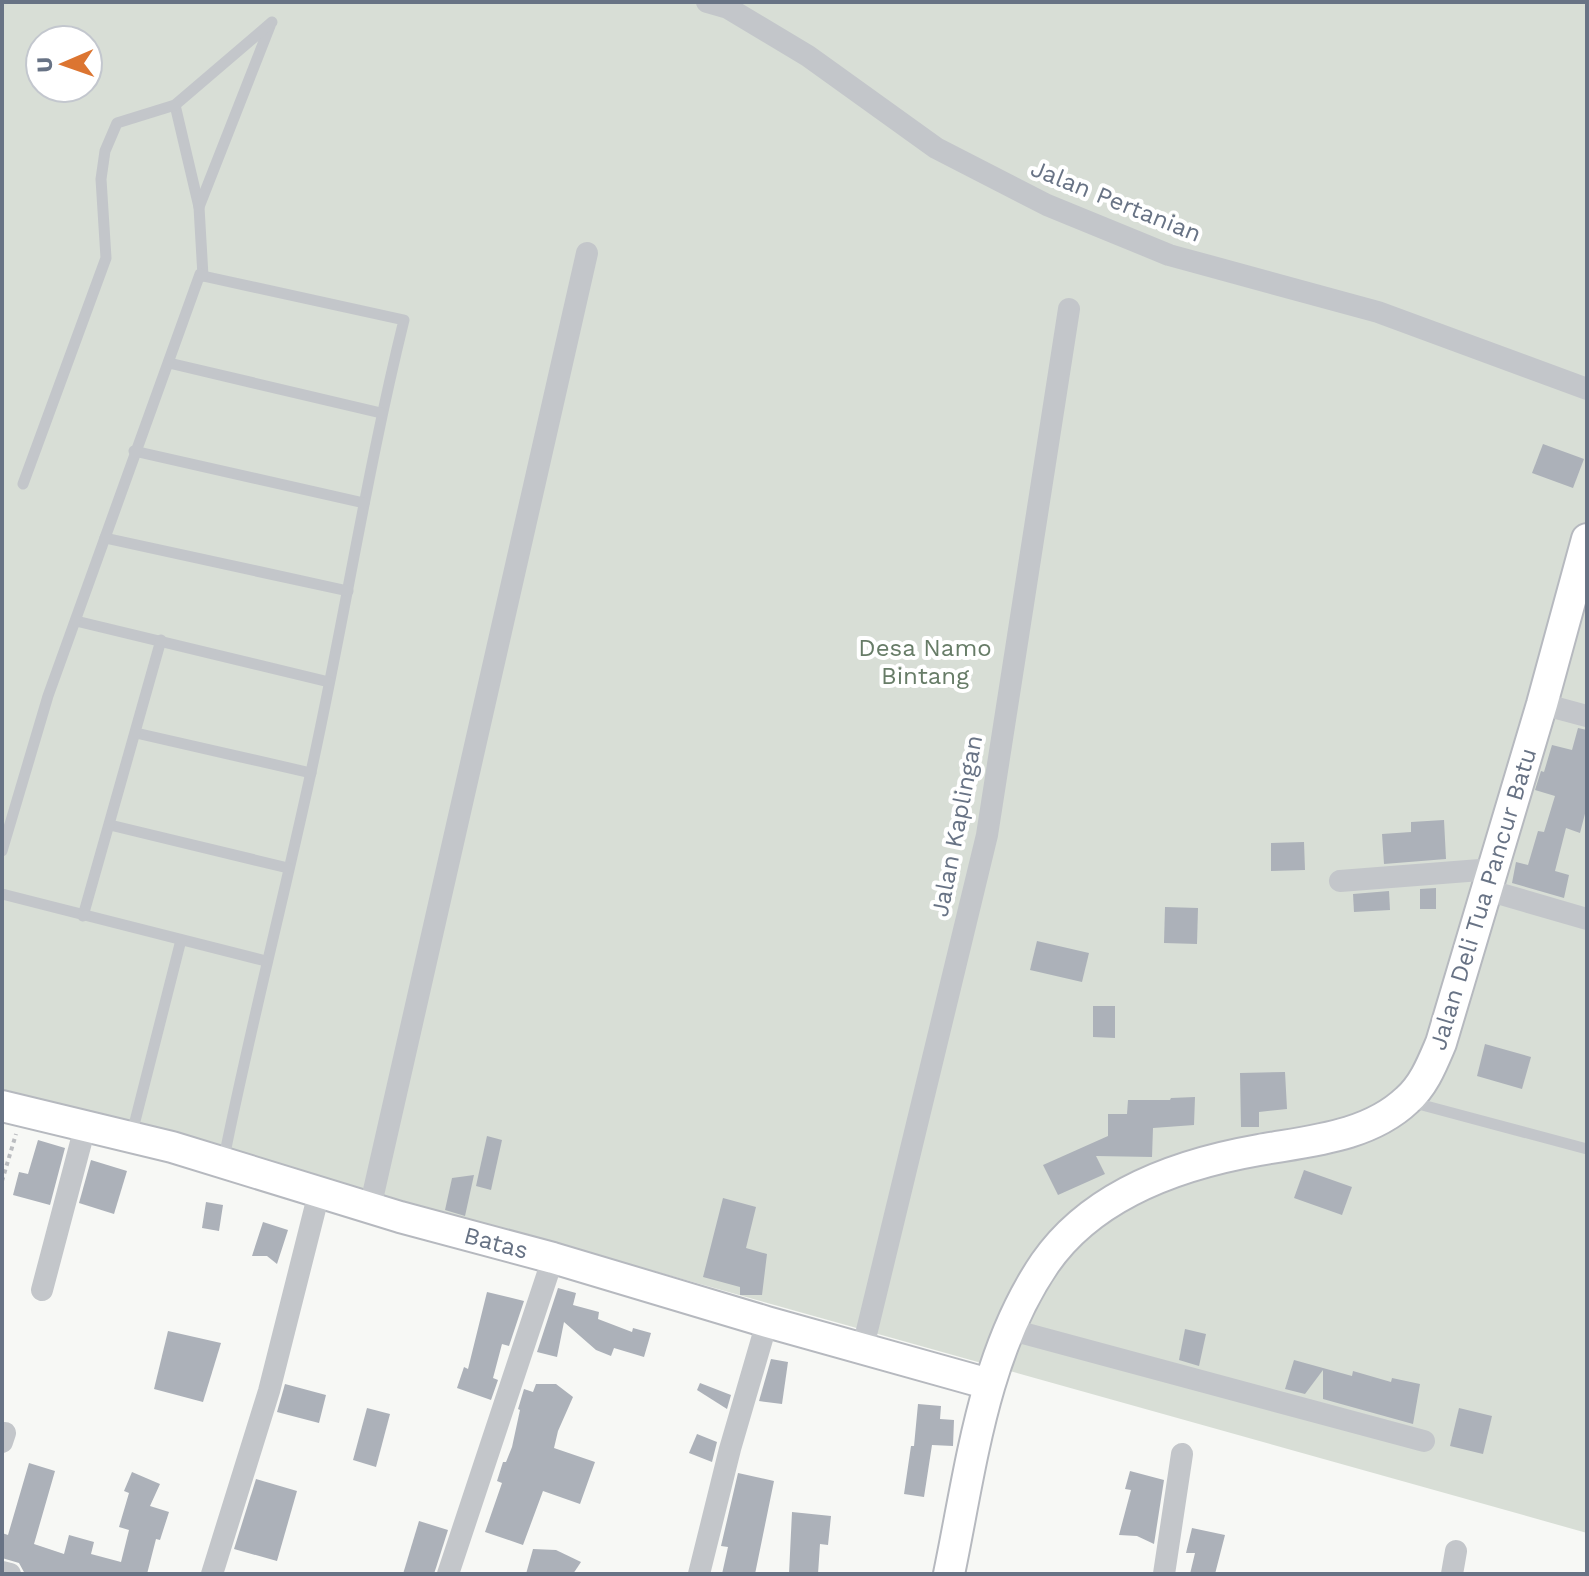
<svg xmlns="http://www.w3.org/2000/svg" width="1589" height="1576" viewBox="0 0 1589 1576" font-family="'Work Sans',sans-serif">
<rect width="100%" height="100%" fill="#f7f8f5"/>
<path fill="#d8ded6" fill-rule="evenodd" d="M2,2H1587V1533L465,1218L2,1096ZM40,40H88V88H40Z"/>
<g fill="#acb1b9">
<polygon points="1543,444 1584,459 1573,488 1532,473"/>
<polygon points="1578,728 1587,730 1587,806 1580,833 1566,828 1555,871 1569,875 1564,898 1512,883 1516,862 1528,865 1538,831 1544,832 1555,796 1535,790 1541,771 1544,772 1552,745 1572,750"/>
<polygon points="1444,820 1446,859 1384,864 1382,834 1411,832 1411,822"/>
<polygon points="1304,842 1305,870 1271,871 1271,843"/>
<polygon points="1436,888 1436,909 1420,909 1420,889"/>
<polygon points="1389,891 1390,910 1354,912 1353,894"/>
<polygon points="1165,907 1198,908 1197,944 1164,943"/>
<polygon points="1037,941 1089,953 1082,982 1030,970"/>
<polygon points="1093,1006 1115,1006 1115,1038 1093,1037"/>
<polygon points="1485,1044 1531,1057 1522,1089 1477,1076"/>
<polygon points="1285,1072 1287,1109 1259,1112 1259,1127 1241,1127 1240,1073"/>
<polygon points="1195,1097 1194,1125 1153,1128 1152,1157 1096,1156 1105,1174 1058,1195 1043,1165 1108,1136 1108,1114 1127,1114 1128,1100 1170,1100 1171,1098"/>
<polygon points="487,1136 502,1140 491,1190 476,1186"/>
<polygon points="38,1140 65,1148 50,1205 13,1195 19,1172 28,1174"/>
<polygon points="91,1160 127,1171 114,1214 79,1203"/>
<polygon points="1304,1170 1352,1187 1342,1215 1294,1198"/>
<polygon points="474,1175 465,1216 445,1210 452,1178"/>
<polygon points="723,1198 756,1207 746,1248 767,1254 762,1295 740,1295 740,1287 703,1277"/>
<polygon points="206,1202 223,1205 219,1231 202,1228"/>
<polygon points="263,1222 288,1230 277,1264 267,1256 252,1256"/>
<polygon points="558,1288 576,1293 573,1305 599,1312 598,1319 632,1332 633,1328 651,1333 644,1357 614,1348 611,1356 596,1350 564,1322 557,1357 537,1352"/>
<polygon points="487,1292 524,1301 509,1346 502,1344 493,1378 498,1380 491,1400 457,1388 464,1367 468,1369"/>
<polygon points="1185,1329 1206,1334 1199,1366 1179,1360"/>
<polygon points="168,1331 221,1343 203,1402 154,1389"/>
<polygon points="771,1359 788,1362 782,1404 759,1401"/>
<polygon points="1294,1360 1352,1376 1353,1371 1391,1382 1392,1378 1420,1384 1413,1424 1323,1399 1323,1370 1305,1394 1285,1389"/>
<polygon points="700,1383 731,1395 727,1409 697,1390"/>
<polygon points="285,1384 326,1395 319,1423 277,1412"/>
<polygon points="536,1384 556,1384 573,1397 558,1431 554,1448 595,1462 580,1504 543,1491 523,1545 485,1532 502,1483 497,1481 503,1462 506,1462 512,1447 520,1410 518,1409 524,1389 533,1392"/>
<polygon points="918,1404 941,1406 940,1419 954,1420 953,1446 932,1445 924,1497 904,1494 911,1446 914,1446"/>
<polygon points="367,1408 390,1414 376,1467 353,1460"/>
<polygon points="1459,1408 1492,1416 1483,1454 1450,1446"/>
<polygon points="697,1434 717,1442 712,1462 689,1453"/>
<polygon points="29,1463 55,1471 34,1544 64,1554 69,1535 94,1542 91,1554 121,1562 129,1530 119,1527 129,1493 124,1491 132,1472 160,1484 150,1506 169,1512 160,1540 156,1539 147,1574 25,1574 19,1563 2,1558 2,1533 8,1535"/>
<polygon points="1130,1471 1164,1480 1154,1544 1137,1536 1119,1535 1131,1490 1125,1489"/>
<polygon points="738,1473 774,1481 755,1574 722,1574 728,1547 721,1546"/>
<polygon points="256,1479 297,1491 277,1561 234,1549"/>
<polygon points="792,1512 831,1516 828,1545 820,1544 818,1574 789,1574"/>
<polygon points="419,1521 448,1530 434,1574 403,1574"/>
<polygon points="1192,1528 1225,1535 1215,1574 1190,1574 1195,1553 1186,1553"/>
<polygon points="533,1549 556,1550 581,1562 573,1574 526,1574"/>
</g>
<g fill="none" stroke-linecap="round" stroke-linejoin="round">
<defs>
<g id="secondary">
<polyline points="2,1106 172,1147 400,1217 553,1258 767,1322 989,1384"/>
<path d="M949,1574C971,1468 983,1354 1045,1263C1093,1194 1179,1164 1259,1150C1309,1141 1368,1137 1407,1100C1424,1085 1432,1064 1441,1043L1542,704L1587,539"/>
</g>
</defs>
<use href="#secondary" stroke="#b6b9bf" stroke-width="34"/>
<polyline stroke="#bbbdc0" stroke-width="4" stroke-dasharray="4 4" stroke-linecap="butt" points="2,1181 16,1134"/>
<g stroke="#c3c6ca" stroke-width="11">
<polyline points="175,105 199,207 203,276"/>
<polyline points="199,207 270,26"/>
<path d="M203,276L404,320C367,470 344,622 311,772C283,902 249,1032 223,1163"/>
<polyline points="169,363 381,413"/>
<polyline points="134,451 364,503"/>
<polyline points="23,484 106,258 101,179 105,151 117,123 175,105 272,22"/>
<polyline points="105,538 348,591"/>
<polyline points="76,621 329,682"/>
<polyline points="136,733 311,773"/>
<polyline points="110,825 288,868"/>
<polyline points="2,851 48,696 200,274 203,276"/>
<polyline points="2,894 266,961"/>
<polyline points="83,916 161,640"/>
<polyline points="1411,1102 1587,1149"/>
<polyline points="131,1137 181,940"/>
</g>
<g stroke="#c3c6ca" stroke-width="22">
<polyline points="707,2 728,8 808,56 936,148 1047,205 1169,255 1378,312 1587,389"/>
<polyline points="1542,704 1587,716"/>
<polyline points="1340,881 1493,869"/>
<polyline points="1487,890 1587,919"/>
<polyline points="370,1208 587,253"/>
<polyline points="42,1290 85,1127"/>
<polyline points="1008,1329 1424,1441"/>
<polyline points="863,1347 987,835 1069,309"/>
<polyline points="2,1442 5,1433"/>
<polyline points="2,1572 10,1574"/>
<polyline points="212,1574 269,1391 319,1193"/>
<polyline points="448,1574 553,1258"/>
<polyline points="699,1574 730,1449 767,1322"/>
<polyline points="1164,1574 1182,1454"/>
<polyline points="1452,1574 1456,1551"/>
</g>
<use href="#secondary" stroke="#fff" stroke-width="30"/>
</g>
<g text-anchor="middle" stroke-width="8" stroke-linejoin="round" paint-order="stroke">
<g font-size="24" fill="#687385" stroke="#fff">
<text transform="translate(1116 201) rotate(22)" y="8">Jalan Pertanian</text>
<text transform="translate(957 826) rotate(-79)" y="8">Jalan Kaplingan</text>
<text transform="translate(1483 899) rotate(-73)" y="8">Jalan Deli Tua Pancur Batu</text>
<text transform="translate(496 1243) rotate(15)" y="8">Batas</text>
</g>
<g font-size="24" fill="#677c67" stroke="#fff">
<text x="925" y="656">Desa Namo<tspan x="925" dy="28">Bintang</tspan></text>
</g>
</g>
<rect width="1589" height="1576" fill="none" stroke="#687385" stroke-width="8"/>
<g transform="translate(64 64) rotate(268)"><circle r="38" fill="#ffffff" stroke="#c3c7ce" stroke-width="2"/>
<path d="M0-6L14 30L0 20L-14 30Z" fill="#dc7531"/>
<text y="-12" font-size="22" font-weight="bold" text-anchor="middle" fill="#687385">U</text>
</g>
</svg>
